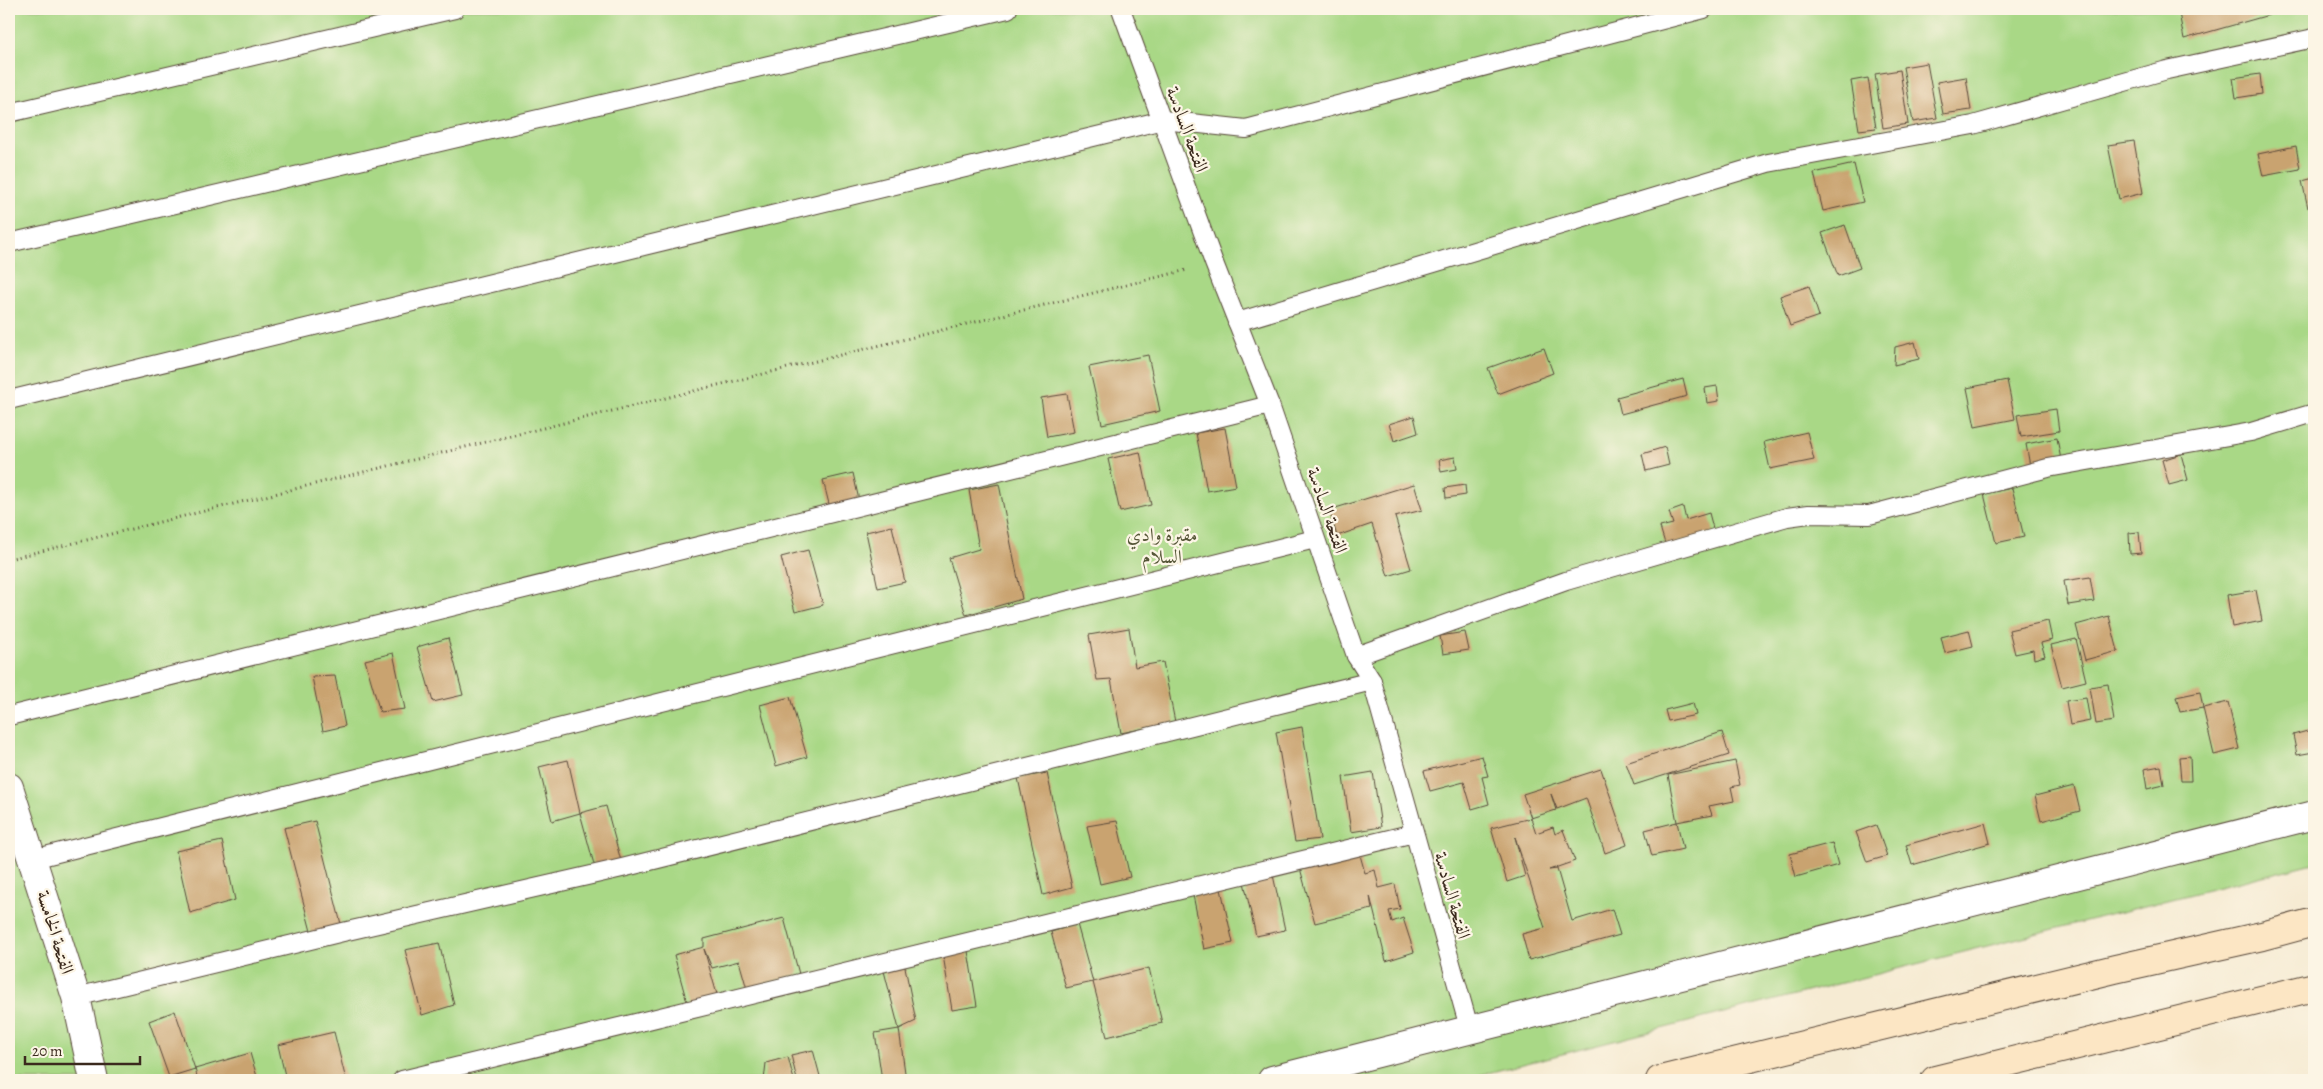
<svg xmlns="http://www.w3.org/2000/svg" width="2323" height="1089" viewBox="0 0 2323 1089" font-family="Alegreya,Amiri,serif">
<rect width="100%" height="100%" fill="#fcf5e5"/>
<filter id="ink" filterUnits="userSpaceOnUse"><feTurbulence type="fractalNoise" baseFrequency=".02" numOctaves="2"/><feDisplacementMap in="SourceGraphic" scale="10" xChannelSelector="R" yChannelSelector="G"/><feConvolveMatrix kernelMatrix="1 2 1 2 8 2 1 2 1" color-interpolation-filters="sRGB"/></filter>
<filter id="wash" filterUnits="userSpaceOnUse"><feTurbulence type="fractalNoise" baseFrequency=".0096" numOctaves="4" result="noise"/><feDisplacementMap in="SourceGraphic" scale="20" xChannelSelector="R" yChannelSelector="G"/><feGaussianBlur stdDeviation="1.12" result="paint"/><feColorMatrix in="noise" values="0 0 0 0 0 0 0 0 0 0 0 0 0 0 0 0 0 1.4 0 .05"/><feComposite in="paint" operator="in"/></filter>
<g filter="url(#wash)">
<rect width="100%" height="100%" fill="#f6ebd3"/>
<polygon fill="#a9d886" stroke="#728152" points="9,9 2314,9 2314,863 1460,1080 9,1080"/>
<g id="blocks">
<g fill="#c9a370">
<polygon points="2210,9 2268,9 2269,15 2184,39 2179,13"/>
<polygon points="1927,63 1937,118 1913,122 1903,67"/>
<polygon points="1900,70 1908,124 1883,128 1875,74"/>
<polygon points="2260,74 2262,94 2236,98 2233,78"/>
<polygon points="1966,77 1971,110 1943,114 1937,82"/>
<polygon points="1868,78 1876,128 1859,130 1851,81"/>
<polygon points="2134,141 2143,193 2119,199 2108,145"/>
<polygon points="2296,146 2300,169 2263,176 2258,154"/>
<polygon points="1854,164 1863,202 1823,211 1814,173"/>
<polygon points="2314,178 2314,206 2308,208 2302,181"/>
<polygon points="1845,225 1860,268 1838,276 1822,233"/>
<polygon points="1809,286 1819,316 1790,326 1780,296"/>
<polygon points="1915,342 1919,359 1894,365 1895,347"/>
<polygon points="1544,348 1553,373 1498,394 1488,368"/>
<polygon points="1148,355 1160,411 1102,424 1089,367"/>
<polygon points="1683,379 1687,396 1621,414 1617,397"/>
<polygon points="2007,380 2015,419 1975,427 1967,388"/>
<polygon points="1717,386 1719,401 1707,403 1705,388"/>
<polygon points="1067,394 1074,432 1047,437 1041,398"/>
<polygon points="2056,409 2059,431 2021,437 2017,415"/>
<polygon points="1414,416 1418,433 1394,441 1389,424"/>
<polygon points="1225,428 1236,486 1207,491 1196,433"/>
<polygon points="1807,432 1814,460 1770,469 1764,442"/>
<polygon points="2057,438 2061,460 2030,466 2026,444"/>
<polygon points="1665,447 1669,465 1646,471 1642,454"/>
<polygon points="1140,452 1151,505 1120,512 1108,459"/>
<polygon points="2181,454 2188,480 2169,485 2162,460"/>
<polygon points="1455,457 1457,469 1441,472 1439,460"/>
<polygon points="853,473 859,500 830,508 823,480"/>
<polygon points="999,484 1022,599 966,615 949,558 979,549 969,490"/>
<polygon points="1414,484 1422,510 1395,517 1411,569 1388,576 1372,524 1337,536 1329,510"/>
<polygon points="1465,485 1466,495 1446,498 1445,488"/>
<polygon points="2012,488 2024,537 1996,543 1984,494"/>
<polygon points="1683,507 1686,520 1709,513 1714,532 1666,547 1660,527 1673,524 1669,512"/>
<polygon points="892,526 905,582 878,588 866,532"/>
<polygon points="2139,532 2141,553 2130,554 2129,533"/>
<polygon points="808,550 823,605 795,612 781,557"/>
<polygon points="2090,577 2094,601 2068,605 2064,581"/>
<polygon points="2256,590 2262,621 2232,627 2227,595"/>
<polygon points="2109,616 2118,651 2085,660 2076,625"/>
<polygon points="2048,621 2052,640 2041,643 2045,656 2034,659 2033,650 2015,654 2009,630"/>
<polygon points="1129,628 1135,667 1163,662 1175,722 1121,733 1111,679 1097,680 1089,635"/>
<polygon points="1969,630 1973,646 1945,653 1941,637"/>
<polygon points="1465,632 1469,650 1443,654 1440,636"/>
<polygon points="448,638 463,695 433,702 417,647"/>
<polygon points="2076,639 2086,681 2062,687 2051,645"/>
<polygon points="393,653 405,709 380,712 365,660"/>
<polygon points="335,676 345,726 323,731 312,677"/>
<polygon points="2108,684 2114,721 2096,724 2090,687"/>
<polygon points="2200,692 2203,708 2180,712 2176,697"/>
<polygon points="790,697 807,757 776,766 760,705"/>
<polygon points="2086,698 2090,721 2070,725 2066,701"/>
<polygon points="2228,702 2239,749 2214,755 2203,708"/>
<polygon points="1693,703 1696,715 1668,721 1665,710"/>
<polygon points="1302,727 1320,839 1295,842 1276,732"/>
<polygon points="2311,730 2314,752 2297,755 2293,735"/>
<polygon points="1722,732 1729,755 1634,785 1626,763"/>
<polygon points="1482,756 1488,776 1482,777 1489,804 1472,809 1464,782 1430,791 1424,771"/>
<polygon points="2190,756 2191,781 2181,781 2179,757"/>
<polygon points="568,760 580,813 552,821 539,767"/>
<polygon points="1735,761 1740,785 1731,787 1734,801 1709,806 1712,815 1677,822 1668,775"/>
<polygon points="2161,766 2164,785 2147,789 2144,769"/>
<polygon points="1601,769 1627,845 1605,853 1586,798 1557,809 1551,794 1556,810 1531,818 1523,794"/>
<polygon points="1373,772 1381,827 1351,832 1343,777"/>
<polygon points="1047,773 1072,887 1043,895 1018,778"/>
<polygon points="2074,786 2080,811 2041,821 2035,796"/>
<polygon points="606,806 621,861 595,868 580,813"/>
<polygon points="1531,818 1536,833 1553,827 1555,834 1563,830 1575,861 1549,870 1557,869 1572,921 1612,909 1620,935 1529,960 1522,934 1545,928 1515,837 1525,876 1507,882 1491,828"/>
<polygon points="315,821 343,932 313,939 284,828"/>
<polygon points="1117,821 1130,877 1100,884 1087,826"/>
<polygon points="1677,822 1683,849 1652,856 1645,830"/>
<polygon points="1985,823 1990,843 1912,865 1906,845"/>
<polygon points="1876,825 1887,856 1867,862 1856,832"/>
<polygon points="222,841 235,900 190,913 176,851"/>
<polygon points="1832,843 1838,865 1796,877 1790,854"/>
<polygon points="1360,855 1365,873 1375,870 1379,888 1395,884 1400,909 1389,911 1392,922 1403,918 1414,952 1386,961 1370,896 1372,909 1315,923 1300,868"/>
<polygon points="1273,875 1285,930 1256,936 1244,882"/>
<polygon points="1221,889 1233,943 1204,949 1193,895"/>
<polygon points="784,918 799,974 747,989 739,961 712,968 704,949 718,998 688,1006 674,955 704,947 704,939"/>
<polygon points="1077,924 1093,982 1066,988 1051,932"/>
<polygon points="439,943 454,1005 422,1015 405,950"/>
<polygon points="968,951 977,1006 952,1010 943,955"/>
<polygon points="905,967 916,1021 899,1029 906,1080 882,1080 875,1033 899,1029 884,971"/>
<polygon points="1149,968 1162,1023 1107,1037 1093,982"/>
<polygon points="175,1011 195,1069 169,1077 149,1021"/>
<polygon points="334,1032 346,1080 286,1080 278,1045"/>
<polygon points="813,1050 821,1080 797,1080 791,1055"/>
<polygon points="250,1053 258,1080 198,1080 195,1069"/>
<polygon points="788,1057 794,1080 764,1080 766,1063"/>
</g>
</g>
</g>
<g filter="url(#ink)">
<use href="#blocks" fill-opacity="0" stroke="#574739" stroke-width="1"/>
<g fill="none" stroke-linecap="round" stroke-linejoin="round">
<defs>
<g id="service">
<polyline points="1121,9 1214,263 1270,405 1356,656 1372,681 1470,1031"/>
<polyline points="9,113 455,9"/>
<polyline points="9,243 1008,9"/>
<polyline points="1237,322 1768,163 1973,125 2167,70 2314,38"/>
<polyline points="9,400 1163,120 1246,129 1704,9"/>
<polyline points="1356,656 1566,581 1787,517 1809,514 1869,515 2048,468 2251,432 2314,413"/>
<polyline points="9,716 1270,405"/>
<polyline points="33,859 1315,539"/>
<polyline points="76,997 343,932 622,868 1372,681"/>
<polyline points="402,1080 1414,833"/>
</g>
<g id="minor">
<polyline points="9,787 76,997 94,1080"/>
<polyline points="1272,1080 2314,815"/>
</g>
<g id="secondary">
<polyline points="1660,1080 2115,969 2262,936 2314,922"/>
<polyline points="1935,1080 2314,987"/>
</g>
</defs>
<use href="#service" stroke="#574739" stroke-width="20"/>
<use href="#minor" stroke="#574739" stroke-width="30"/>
<use href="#secondary" stroke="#574739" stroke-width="30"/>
<polyline stroke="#574739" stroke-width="3" stroke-dasharray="1 4" stroke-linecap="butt" points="9,559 1187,270"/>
<use href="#service" stroke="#fff" stroke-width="18"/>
<use href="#minor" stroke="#fff" stroke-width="28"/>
<use href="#secondary" stroke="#fce6c4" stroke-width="28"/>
</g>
</g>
<g text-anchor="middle" stroke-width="4.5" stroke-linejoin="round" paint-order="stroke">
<g font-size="19" fill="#3b2a1e" stroke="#fcf5e5">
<text transform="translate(1188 129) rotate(70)" y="7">الفتحة السادسة</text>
<text transform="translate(1328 510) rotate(71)" y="7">الفتحة السادسة</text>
<text transform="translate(1453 895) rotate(74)" y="7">الفتحة السادسة</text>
<text transform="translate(56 932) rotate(73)" y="7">الفتحة الخامسة</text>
</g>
<g font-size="19" fill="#565638" stroke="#fcf5e5">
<text x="1162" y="541">مقبرة وادي<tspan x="1162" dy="22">السلام</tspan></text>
</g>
</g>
<rect width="2323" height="1089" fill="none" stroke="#fcf5e5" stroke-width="30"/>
<path d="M25 1056v8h115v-8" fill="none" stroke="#3b2a1e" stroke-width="2.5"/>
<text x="32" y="1056" font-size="15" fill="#3b2a1e" stroke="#fcf5e5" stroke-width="4" paint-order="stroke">20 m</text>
</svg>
